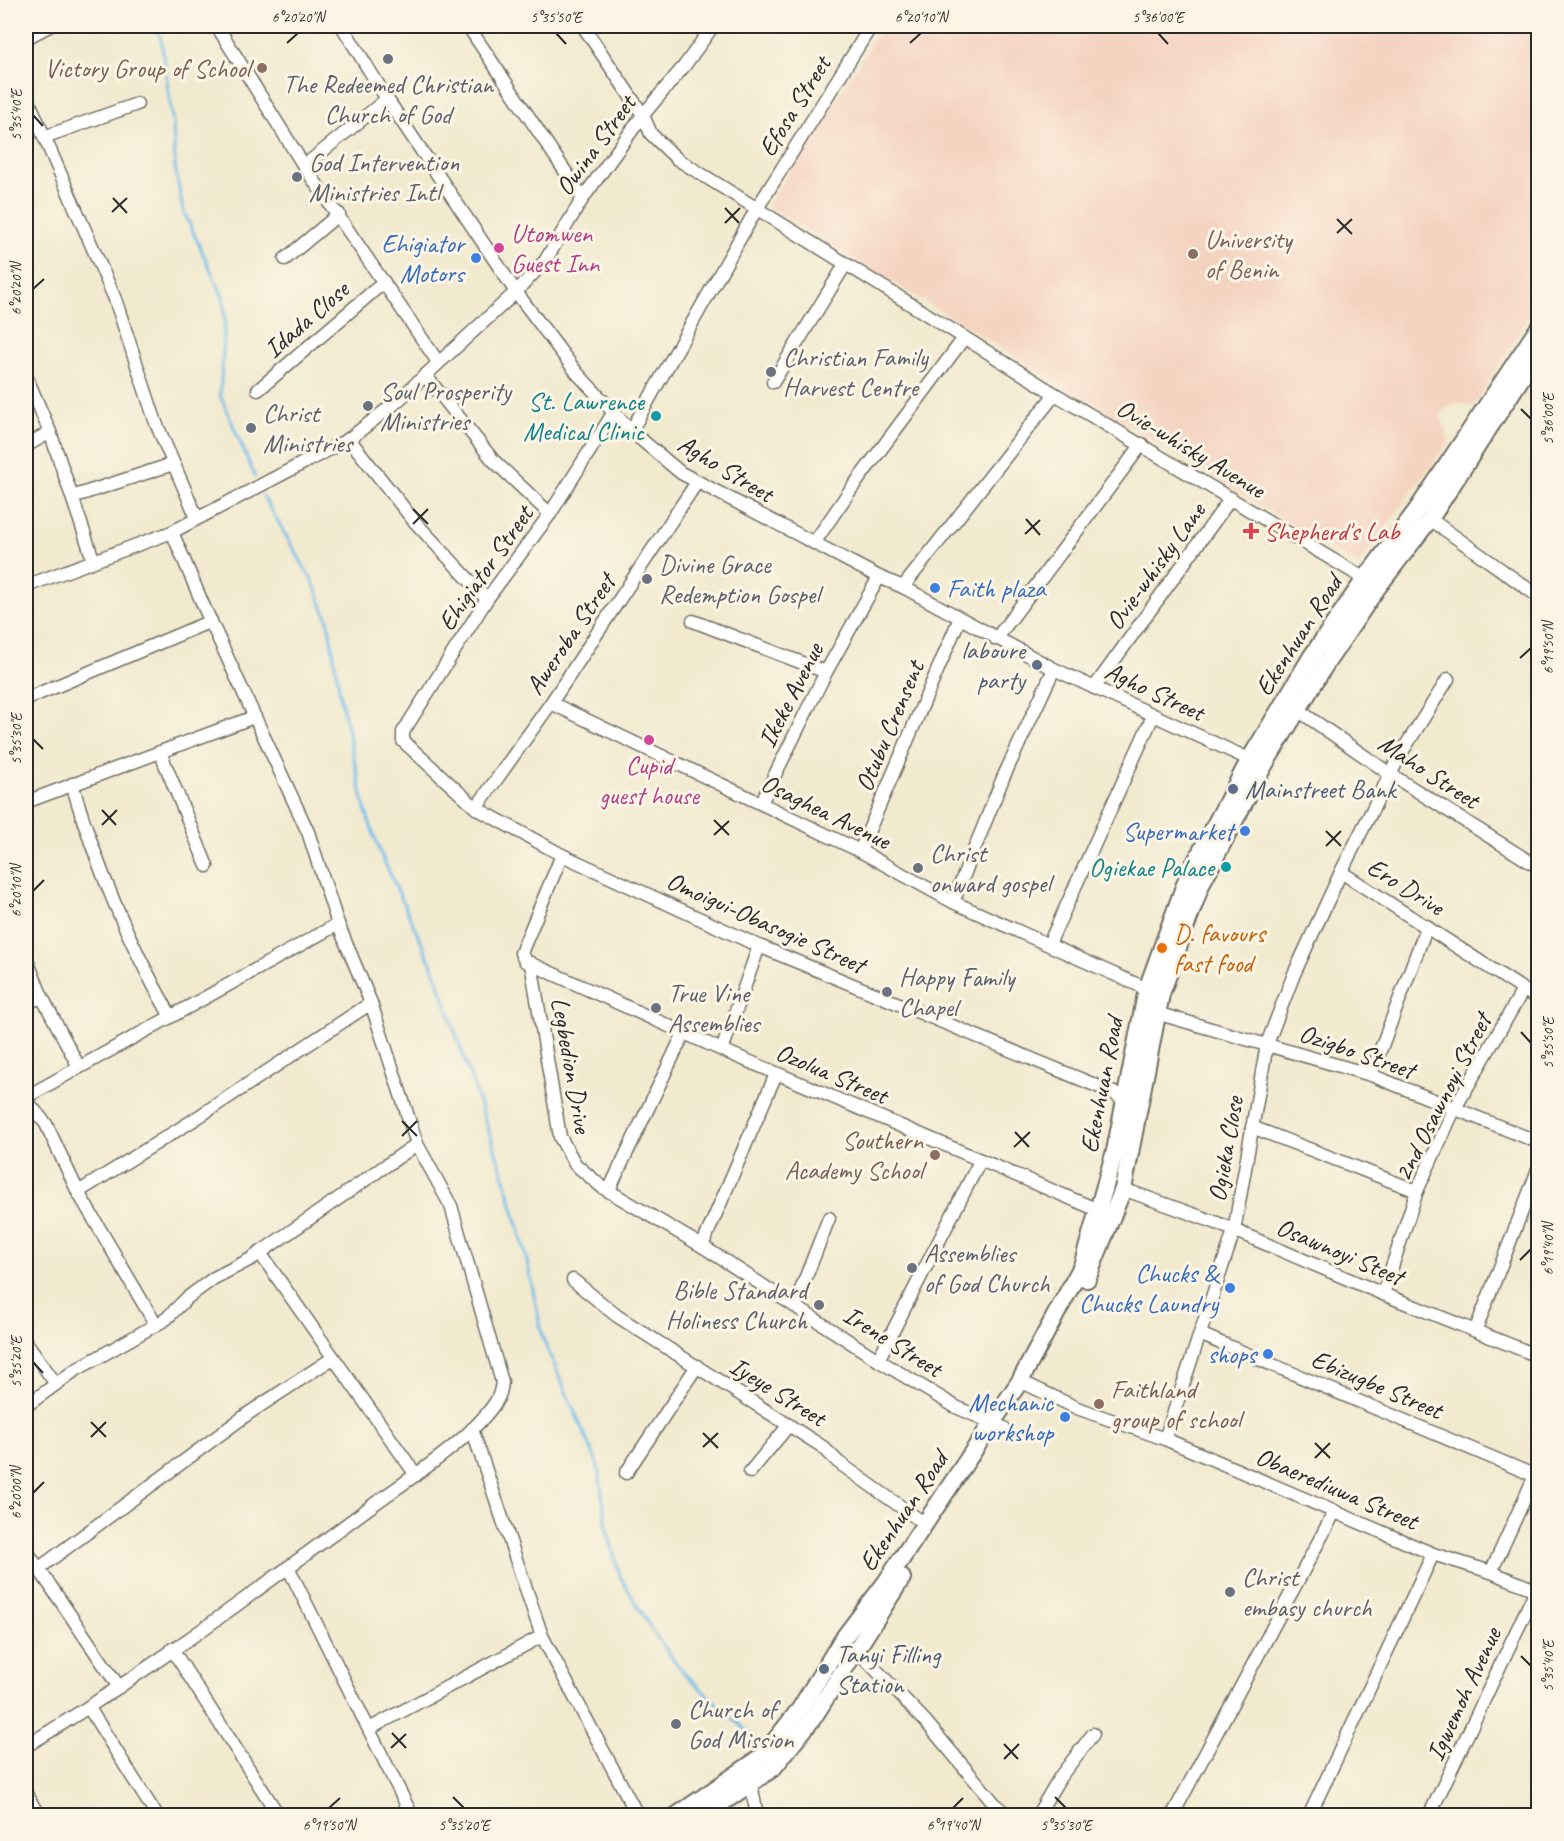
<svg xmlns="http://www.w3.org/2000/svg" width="1564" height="1841" viewBox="0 0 1564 1841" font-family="Caveat,sans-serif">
<rect width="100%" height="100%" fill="#fcf5e5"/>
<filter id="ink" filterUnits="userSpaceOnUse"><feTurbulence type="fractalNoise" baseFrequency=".0167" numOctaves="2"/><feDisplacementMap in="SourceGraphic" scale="12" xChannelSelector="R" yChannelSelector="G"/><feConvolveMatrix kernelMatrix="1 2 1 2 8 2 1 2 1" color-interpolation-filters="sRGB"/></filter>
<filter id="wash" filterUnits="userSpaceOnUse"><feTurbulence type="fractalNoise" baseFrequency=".008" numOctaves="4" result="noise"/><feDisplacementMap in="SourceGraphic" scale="24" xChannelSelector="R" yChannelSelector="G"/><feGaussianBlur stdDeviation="1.35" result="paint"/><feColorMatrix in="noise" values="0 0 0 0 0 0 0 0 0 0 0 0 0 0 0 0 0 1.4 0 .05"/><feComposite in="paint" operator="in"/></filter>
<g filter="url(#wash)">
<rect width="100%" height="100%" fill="#f1eacf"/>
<polygon fill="#f5d3c1" points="883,26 1538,26 1538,302 1474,406 1454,403 1440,414 1449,441 1358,565 768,206"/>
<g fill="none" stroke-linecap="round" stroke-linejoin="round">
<g stroke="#70bbe9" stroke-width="3">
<polyline points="155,26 161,39 173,124 175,167 183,210 223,297 225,318 220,395 255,477"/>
<polyline points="263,496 313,582 328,620 341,700 365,809 380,852 435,972 505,1179 525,1251 543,1339 598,1465 607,1529 620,1576 653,1632 683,1672 758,1742"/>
<polyline points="736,1816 738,1812"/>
</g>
</g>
</g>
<g filter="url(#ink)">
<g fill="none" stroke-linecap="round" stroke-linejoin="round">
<defs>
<g id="minor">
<polyline points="217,26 304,166 438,362"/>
<polyline points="342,26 387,99 516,292 577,373 631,431 681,473 879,577 903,587 1054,669 1255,762"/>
<polyline points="468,26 583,198"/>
<polyline points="583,26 643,115 651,134 677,159 1055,394"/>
<polyline points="26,38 49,26"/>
<polyline points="26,95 115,299 156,423 197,518"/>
<polyline points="44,137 137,104"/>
<polyline points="304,166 387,99"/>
<polyline points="285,259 339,214"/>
<polyline points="425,375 493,460 550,514"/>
<polyline points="26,376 50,432 93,559"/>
<polyline points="773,382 845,265"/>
<polyline points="258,390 384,282"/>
<polyline points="614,412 550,514 487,599 403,732 403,741 476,808 562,855 759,946 1114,1093 1124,1101"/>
<polyline points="631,431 756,210 871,26"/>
<polyline points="349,439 414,521 487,599"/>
<polyline points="26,446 50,432"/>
<polyline points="72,497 173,464"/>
<polyline points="1430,519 1538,596"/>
<polyline points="814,543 849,492 964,338"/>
<polyline points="26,586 172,532 349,439 394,404 516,292 545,261 583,198 643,115 685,65 713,26"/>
<polyline points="903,587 1055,394 1365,579"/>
<polyline points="693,621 826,672"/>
<polyline points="996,639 1142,444"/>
<polyline points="1094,688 1231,498"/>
<polyline points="26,699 211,621"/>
<polyline points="551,703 860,851 953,902 1147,989"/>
<polyline points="1298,710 1390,774 1538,867"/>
<polyline points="160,752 207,866"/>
<path d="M72,784C96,865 128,942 170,1015"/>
<polyline points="26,802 254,717"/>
<polyline points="761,803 826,672 879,577"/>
<polyline points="476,808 551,703 697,482"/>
<polyline points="860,851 959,620"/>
<polyline points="562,855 521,953 525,961 722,1050 1098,1210"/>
<polyline points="1341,872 1538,999"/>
<polyline points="953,902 1003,778 1054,669"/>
<polyline points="1049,944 1153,716"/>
<polyline points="26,958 42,997 79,1067"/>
<polyline points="531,963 560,1137 575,1164 602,1187 702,1246 878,1360 956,1407 1004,1428"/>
<polyline points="26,1003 42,997"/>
<polyline points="1156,1013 1371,1075 1538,1142"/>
<polyline points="722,1050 759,946"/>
<polyline points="1371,1075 1427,926"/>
<polyline points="26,1097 338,924"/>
<polyline points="26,1100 46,1124 78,1192 156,1325"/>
<polyline points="1252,1127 1417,1191"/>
<polyline points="1123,1189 1217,1223 1383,1294 1538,1356"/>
<polyline points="609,1190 684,1033"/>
<polyline points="78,1192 192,1121 371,1003"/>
<polyline points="702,1246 776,1074"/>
<polyline points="260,1253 416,1475"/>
<polyline points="573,1280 617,1316 823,1447 838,1462 925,1524"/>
<polyline points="1383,1294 1417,1191 1454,1110 1523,990"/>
<polyline points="795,1305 829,1218"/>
<polyline points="1476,1329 1538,1170"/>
<polyline points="1202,1335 1538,1477"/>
<polyline points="26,1342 56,1384"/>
<polyline points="878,1360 980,1161"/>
<polyline points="1020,1381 1077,1408 1165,1439 1433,1554 1491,1572 1538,1591"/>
<polyline points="26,1406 74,1371 166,1319 187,1298 214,1278 251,1259 417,1144"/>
<polyline points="472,1429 542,1636 638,1816"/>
<polyline points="1165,1439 1234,1231 1267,1044 1294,974 1341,872 1400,755 1448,679"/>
<polyline points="750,1472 789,1425"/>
<polyline points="626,1473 697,1366"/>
<polyline points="26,1550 119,1687"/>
<polyline points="288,1567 412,1816"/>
<polyline points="38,1569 249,1413 333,1358"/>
<polyline points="1491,1572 1538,1469"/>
<polyline points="855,1648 926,1722 995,1804 1010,1816"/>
<polyline points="172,1649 279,1816"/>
<polyline points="89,1708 157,1816"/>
<polyline points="369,1729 542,1636"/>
<path d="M26,1746C144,1675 255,1592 366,1510C405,1481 468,1443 495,1403C500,1396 501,1390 502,1382L451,1206L417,1144L371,1003L338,924L308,832L204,607L172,532"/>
<polyline points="751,1783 757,1816"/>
<polyline points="26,1794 39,1816"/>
<polyline points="1037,1816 1060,1777 1093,1734"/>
<polyline points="1172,1816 1335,1511"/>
<polyline points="1309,1816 1433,1554"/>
<polyline points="1429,1816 1536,1590"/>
<polyline points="1537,1816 1538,1813"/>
</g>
<g id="major">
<polyline points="1087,1279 1123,1189 1161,994 1202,882 1263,767 1325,665 1377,588 1430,519 1538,352"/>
<polyline points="676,1816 763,1756 800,1709 842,1640 886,1582 1020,1381 1082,1266 1115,1151 1147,989 1188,876 1250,759 1312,656 1365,579 1417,510 1538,329"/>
<polyline points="703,1816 773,1768 813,1718 902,1578"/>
</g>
</defs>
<use href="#minor" stroke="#706e64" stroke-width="15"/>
<use href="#major" stroke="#706e64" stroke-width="20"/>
<use href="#minor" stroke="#fff" stroke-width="12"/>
<use href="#major" stroke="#fff" stroke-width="16"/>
</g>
</g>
<path fill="none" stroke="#2b2b2b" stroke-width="2" d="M556,33L566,44M1158,33L1168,44M287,43L298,33M910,43L921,33M33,115L43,126M113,198L127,213M725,208L739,223M112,212L127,198M1337,219L1352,234M725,223L740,208M1337,233L1352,219M33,289L44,279M1521,409L1531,419M413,509L428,524M1026,519L1040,535M413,524L428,509M1025,534L1040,520M1520,658L1531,648M33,739L43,749M102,810L116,825M714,820L729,835M102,825L117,810M1326,831L1341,846M714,835L729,821M1326,846L1341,831M33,891L44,880M1521,1032L1531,1043M402,1121L417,1136M1015,1132L1029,1147M402,1136L417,1121M1014,1147L1030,1132M1520,1260L1531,1249M33,1362L43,1373M91,1422L106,1437M703,1433L718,1448M91,1437L106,1422M1315,1443L1330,1458M703,1447L718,1433M1315,1458L1330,1443M33,1493L44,1482M1521,1656L1531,1666M392,1733L406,1748M1004,1744L1018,1759M391,1748L406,1734M1004,1759L1019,1744M453,1797L464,1808M1055,1797L1066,1808M329,1808L340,1798M953,1808L963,1798"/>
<g fill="#6b7280" stroke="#fcf5e5" stroke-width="2">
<circle cx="388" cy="59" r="6"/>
<circle cx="297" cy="177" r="6"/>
<circle cx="771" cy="372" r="6"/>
<circle cx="368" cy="406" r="6"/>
<circle cx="251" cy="428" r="6"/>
<circle cx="647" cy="579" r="6"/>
<circle cx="918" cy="868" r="6"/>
<circle cx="887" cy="992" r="6"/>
<circle cx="656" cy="1008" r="6"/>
<circle cx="912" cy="1268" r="6"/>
<circle cx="819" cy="1305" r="6"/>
<circle cx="1230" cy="1592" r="6"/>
<circle cx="676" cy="1724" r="6"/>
</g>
<g fill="#8d6e63" stroke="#fcf5e5" stroke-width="2">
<circle cx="262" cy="68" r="6"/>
<circle cx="1193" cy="254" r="6"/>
<circle cx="935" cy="1155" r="6"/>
<circle cx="1099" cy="1404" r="6"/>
</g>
<g fill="#d1479c" stroke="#fcf5e5" stroke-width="2">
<circle cx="499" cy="248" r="6"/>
<circle cx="649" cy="740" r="6"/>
</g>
<g fill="#3f7fe0" stroke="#fcf5e5" stroke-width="2">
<circle cx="476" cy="258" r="6"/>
<circle cx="935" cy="588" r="6"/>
<circle cx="1245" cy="831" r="6"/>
<circle cx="1230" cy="1288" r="6"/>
<circle cx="1268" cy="1354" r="6"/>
<circle cx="1065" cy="1417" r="6"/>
</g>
<g fill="#0f9aa8" stroke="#fcf5e5" stroke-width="2">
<circle cx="656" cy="416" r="6"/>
<circle cx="1226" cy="867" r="6"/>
</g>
<path fill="#e0444e" stroke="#fcf5e5" stroke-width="2" d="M1248 522h6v6h6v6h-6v6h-6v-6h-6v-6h6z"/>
<g fill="#5c6f8a" stroke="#fcf5e5" stroke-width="2">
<circle cx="1037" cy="665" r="6"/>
<circle cx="1233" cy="789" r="6"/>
<circle cx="824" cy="1669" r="6"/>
</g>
<circle fill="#e8710a" stroke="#fcf5e5" stroke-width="2" cx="1162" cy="948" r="6"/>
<g text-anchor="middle" stroke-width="6" stroke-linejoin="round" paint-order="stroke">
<g font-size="26" fill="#785e54" stroke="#fcf5e5" text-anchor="end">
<text x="250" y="77">Victory Group of School</text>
<text x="1205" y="248" text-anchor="start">University<tspan x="1205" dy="30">of Benin</tspan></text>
<text x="923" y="1149">Southern<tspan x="923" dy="30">Academy School</tspan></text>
<text x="1111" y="1398" text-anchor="start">Faithland<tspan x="1111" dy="30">group of school</tspan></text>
</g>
<g font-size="26" fill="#5b616d" stroke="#fcf5e5" text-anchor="start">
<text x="388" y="93" text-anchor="middle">The Redeemed Christian<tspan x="388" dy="30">Church of God</tspan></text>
<text x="309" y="171">God Intervention<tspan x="309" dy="30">Ministries Intl</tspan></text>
<text x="783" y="366">Christian Family<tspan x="783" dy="30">Harvest Centre</tspan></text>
<text x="380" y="400">Soul Prosperity<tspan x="380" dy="30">Ministries</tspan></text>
<text x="263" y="422">Christ<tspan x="263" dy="30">Ministries</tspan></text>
<text x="659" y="573">Divine Grace<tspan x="659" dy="30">Redemption Gospel</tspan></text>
<text x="930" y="862">Christ<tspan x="930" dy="30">onward gospel</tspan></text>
<text x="899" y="986">Happy Family<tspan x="899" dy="30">Chapel</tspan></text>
<text x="668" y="1002">True Vine<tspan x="668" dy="30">Assemblies</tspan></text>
<text x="924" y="1262">Assemblies<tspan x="924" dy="30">of God Church</tspan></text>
<text x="807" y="1299" text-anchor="end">Bible Standard<tspan x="807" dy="30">Holiness Church</tspan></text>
<text x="1242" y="1586">Christ<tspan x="1242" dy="30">embasy church</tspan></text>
<text x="688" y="1718">Church of<tspan x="688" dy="30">God Mission</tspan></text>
</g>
<g font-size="26" fill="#2b2b2b" stroke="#fcf5e5">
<text transform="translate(794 106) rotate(-58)" y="9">Efosa Street</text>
<text transform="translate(595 145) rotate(-54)" y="9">Owina Street</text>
<text transform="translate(306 319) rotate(-41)" y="9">Idada Close</text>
<text transform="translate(1191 448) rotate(31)" y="9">Ovie-whisky Avenue</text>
<text transform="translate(726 468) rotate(31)" y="9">Agho Street</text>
<text transform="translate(1155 566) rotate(-54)" y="9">Ovie-whisky Lane</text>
<text transform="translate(485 568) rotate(-55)" y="9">Ehigiator Street</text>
<text transform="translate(570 634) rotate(-56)" y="9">Aweroba Street</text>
<text transform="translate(1298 635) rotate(-57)" y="9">Ekenhuan Road</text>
<text transform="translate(1155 691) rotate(25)" y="9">Agho Street</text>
<text transform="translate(790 695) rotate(-63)" y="9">Ikeke Avenue</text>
<text transform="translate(889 726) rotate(-67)" y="9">Otubu Crensent</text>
<text transform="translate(1429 771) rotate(33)" y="9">Maho Street</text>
<text transform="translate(826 811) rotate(26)" y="9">Osaghea Avenue</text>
<text transform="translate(1406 886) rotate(32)" y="9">Ero Drive</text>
<text transform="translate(766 922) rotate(24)" y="9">Omoigui-Obasogie Street</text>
<text transform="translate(1357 1051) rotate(19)" y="9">Ozigbo Street</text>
<text transform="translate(572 1065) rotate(80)" y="9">Legbedion Drive</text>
<text transform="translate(832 1073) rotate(23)" y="9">Ozolua Street</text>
<text transform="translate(1101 1085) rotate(-79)" y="9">Ekenhuan Road</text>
<text transform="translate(1442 1097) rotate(-63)" y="9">2nd Osawnoyi Street</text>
<text transform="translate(1225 1149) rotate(-80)" y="9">Ogieka Close</text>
<text transform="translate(1340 1251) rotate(23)" y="9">Osawnoyi Steet</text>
<text transform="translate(893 1341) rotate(32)" y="9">Irene Street</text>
<text transform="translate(1377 1384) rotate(23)" y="9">Ebizugbe Street</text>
<text transform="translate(778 1391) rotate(32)" y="9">Iyeye Street</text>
<text transform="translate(1337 1488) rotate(23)" y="9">Obaerediuwa Street</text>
<text transform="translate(903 1511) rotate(-56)" y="9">Ekenhuan Road</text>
<text transform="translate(1463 1694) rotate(-65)" y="9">Igwemoh Avenue</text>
</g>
<g font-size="26" fill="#b23c85" stroke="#fcf5e5" text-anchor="start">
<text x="511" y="242">Utomwen<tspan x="511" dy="30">Guest Inn</tspan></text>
<text x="649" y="774" text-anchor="middle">Cupid<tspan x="649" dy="30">guest house</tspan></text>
</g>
<g font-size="26" fill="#366cbe" stroke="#fcf5e5" text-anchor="end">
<text x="464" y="252">Ehigiator<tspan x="464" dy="30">Motors</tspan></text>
<text x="947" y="597" text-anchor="start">Faith plaza</text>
<text x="1233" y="840">Supermarket</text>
<text x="1218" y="1282">Chucks &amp;<tspan x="1218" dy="30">Chucks Laundry</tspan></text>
<text x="1256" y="1363">shops</text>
<text x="1053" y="1411">Mechanic<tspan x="1053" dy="30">workshop</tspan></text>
</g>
<g font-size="26" fill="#0d838f" stroke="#fcf5e5" text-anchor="end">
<text x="644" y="410">St. Lawrence<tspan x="644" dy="30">Medical Clinic</tspan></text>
<text x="1214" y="876">Ogiekae Palace</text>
</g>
<g font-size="26" fill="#be3a42" stroke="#fcf5e5" text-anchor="start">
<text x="1264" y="540">Shepherd's Lab</text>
</g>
<g font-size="26" fill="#4e5e75" stroke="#fcf5e5" text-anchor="start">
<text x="1025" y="659" text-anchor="end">laboure<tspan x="1025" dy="30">party</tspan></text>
<text x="1245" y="798">Mainstreet Bank</text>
<text x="836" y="1663">Tanyi Filling<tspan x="836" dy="30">Station</tspan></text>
</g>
<g font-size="26" fill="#c56008" stroke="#fcf5e5" text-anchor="start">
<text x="1174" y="942">D. favours<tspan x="1174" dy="30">fast food</tspan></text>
</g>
</g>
<rect width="1564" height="1841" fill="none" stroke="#fcf5e5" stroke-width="66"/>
<rect x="33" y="33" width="1498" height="1775" fill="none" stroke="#2b2b2b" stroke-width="2"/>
<g font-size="15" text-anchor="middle" fill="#2b2b2b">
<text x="298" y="22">6°20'20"N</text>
<text x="556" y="22">5°35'50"E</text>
<text x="921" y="22">6°20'10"N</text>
<text x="1158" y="22">5°36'00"E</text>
<text transform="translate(16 115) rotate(-90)" y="5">5°35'40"E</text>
<text transform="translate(16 289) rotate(-90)" y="5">6°20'20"N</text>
<text transform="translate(1548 419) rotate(-90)" y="5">5°36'00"E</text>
<text transform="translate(1548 648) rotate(-90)" y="5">6°19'50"N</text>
<text transform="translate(16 739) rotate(-90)" y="5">5°35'30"E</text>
<text transform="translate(16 891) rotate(-90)" y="5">6°20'10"N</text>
<text transform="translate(1548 1043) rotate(-90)" y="5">5°35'50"E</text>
<text transform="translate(1548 1249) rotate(-90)" y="5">6°19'40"N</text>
<text transform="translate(16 1362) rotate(-90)" y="5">5°35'20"E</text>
<text transform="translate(16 1493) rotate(-90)" y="5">6°20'00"N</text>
<text transform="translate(1548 1666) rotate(-90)" y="5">5°35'40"E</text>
<text x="329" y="1830">6°19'50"N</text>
<text x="464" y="1830">5°35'20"E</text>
<text x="953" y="1830">6°19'40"N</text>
<text x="1066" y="1830">5°35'30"E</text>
</g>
</svg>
